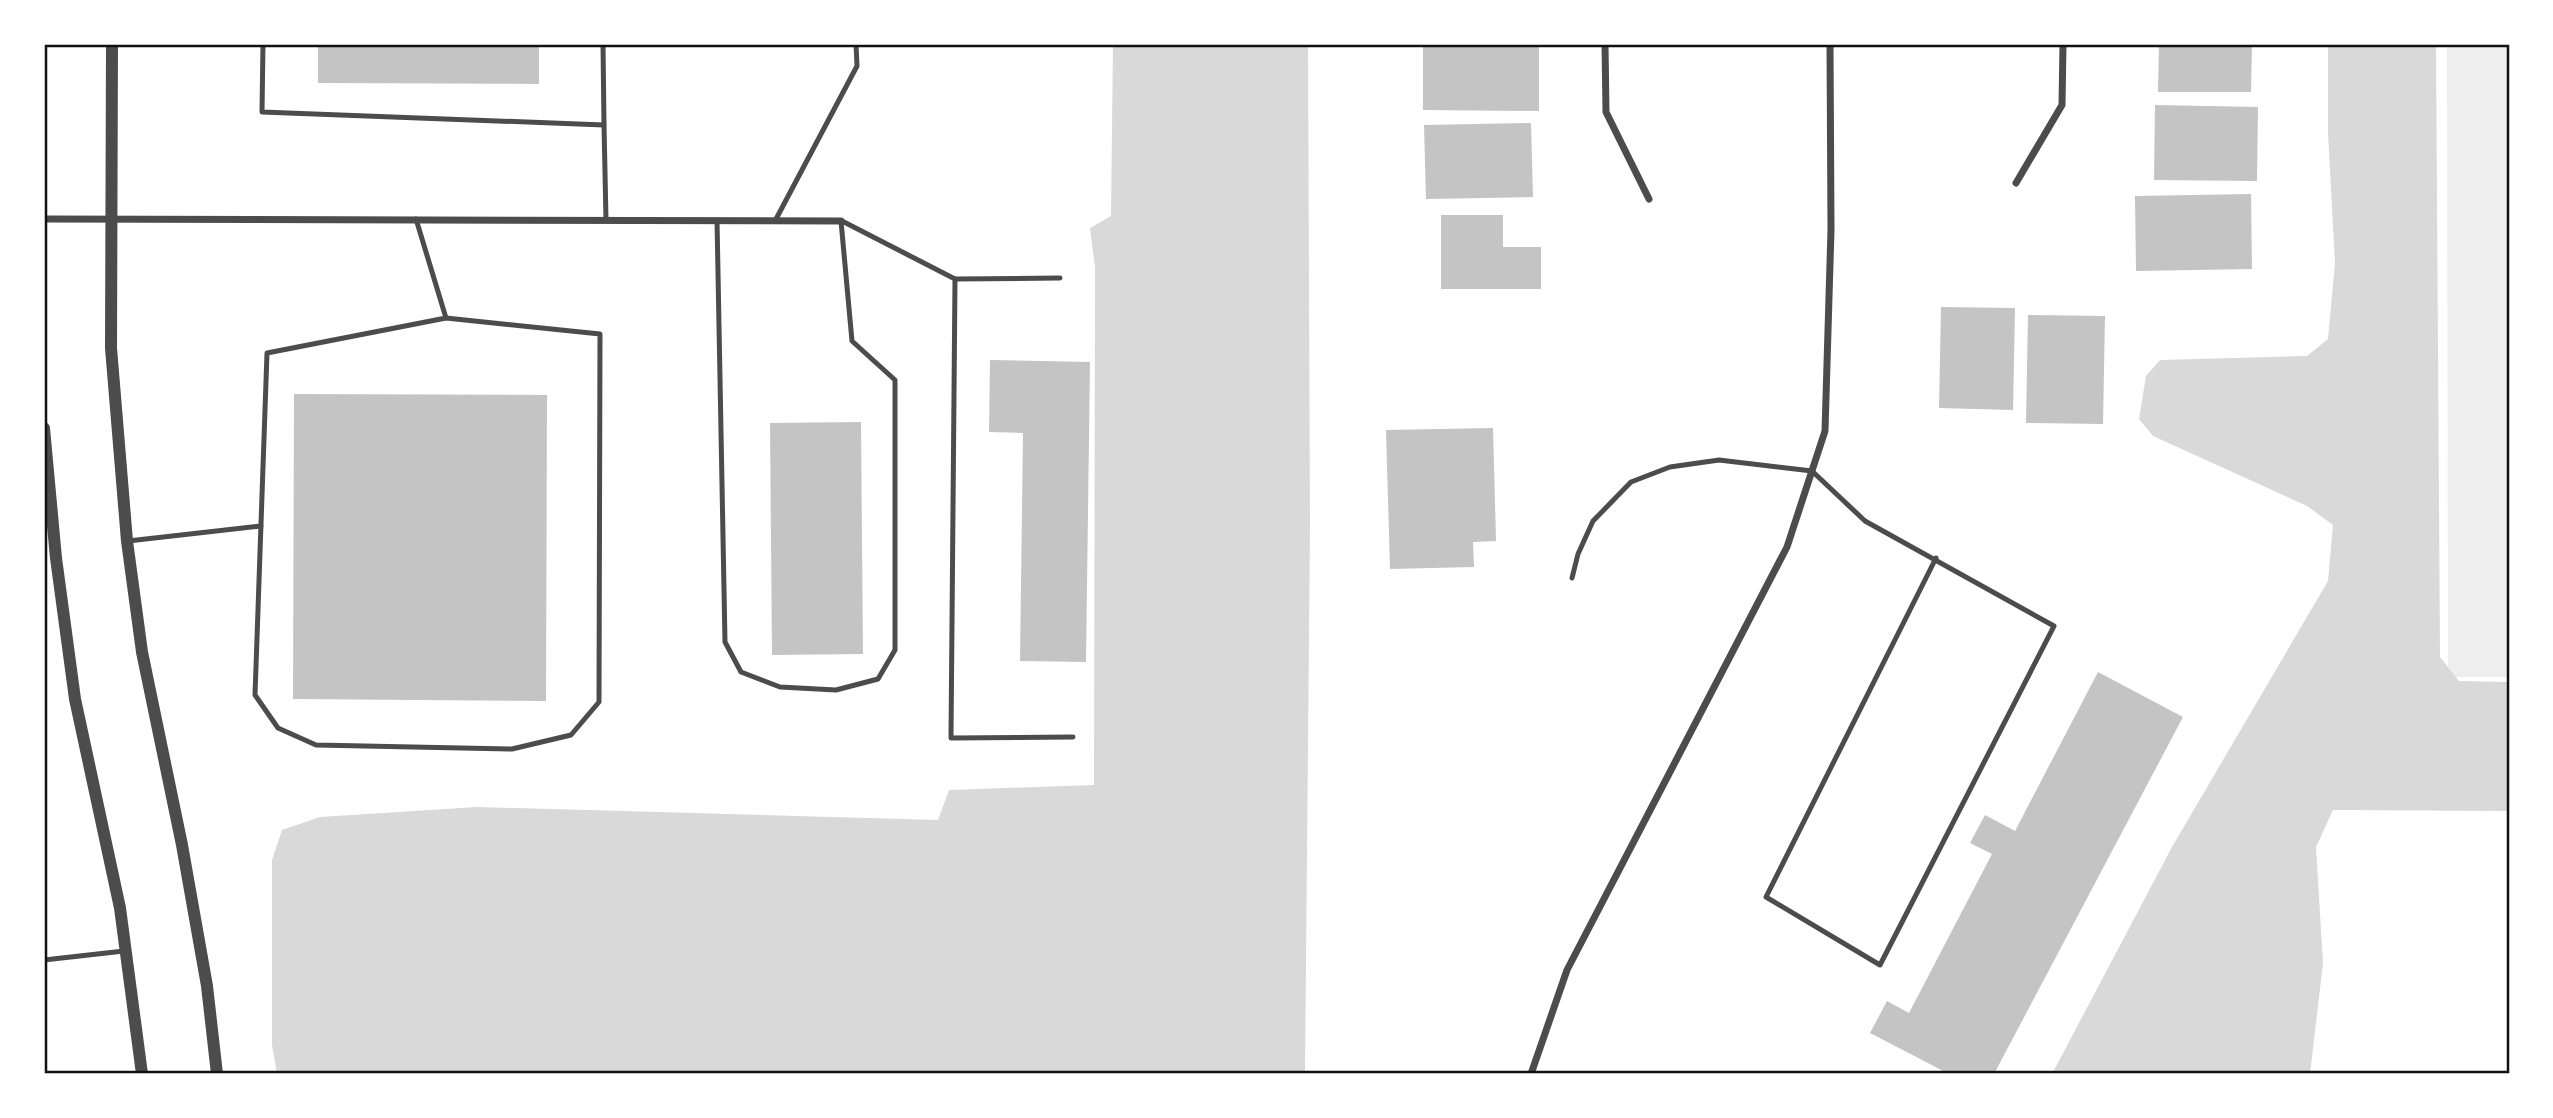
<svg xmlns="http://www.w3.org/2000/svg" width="2553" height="1118" viewBox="0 0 2553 1118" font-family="'Archivo Narrow',sans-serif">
<rect width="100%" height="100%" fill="#fff"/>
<polygon fill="#eee" points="2447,44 2509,44 2509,677 2448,677"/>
<g fill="#d9d9d9">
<polygon points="1113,44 1308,44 1310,526 1305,1074 277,1074 272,1045 272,860 282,830 320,817 477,807 938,820 949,790 1094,785 1095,267 1090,228 1111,216"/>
<polygon points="2328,44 2436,44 2440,657 2459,681 2509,682 2509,811 2333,810 2316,847 2323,963 2310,1074 2052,1074 2172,847 2328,581 2333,525 2307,506 2153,436 2139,419 2146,376 2160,360 2307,356 2328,339 2335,263 2328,133"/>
</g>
<g fill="#c4c4c4">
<polygon points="318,44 539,44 539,84 318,83"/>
<polygon points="1423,44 1539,44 1539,111 1423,110"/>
<polygon points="2159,44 2252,44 2251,92 2158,92"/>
<polygon points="2155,105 2258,107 2257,181 2154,180"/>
<polygon points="1531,123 1533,197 1426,199 1424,125"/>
<polygon points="2251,194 2252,269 2136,271 2135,196"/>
<polygon points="1441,215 1503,215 1503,247 1541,247 1541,289 1441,289"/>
<polygon points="1941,307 2015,308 2013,410 1939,408"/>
<polygon points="2028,315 2105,316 2103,424 2026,423"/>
<polygon points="990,360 1090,362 1086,662 1020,661 1023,433 989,432"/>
<polygon points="294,394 547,395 546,701 293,699"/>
<polygon points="861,422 863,654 772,655 770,423"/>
<polygon points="1493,428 1496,541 1473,542 1474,567 1390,569 1386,430"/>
<polygon points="2098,672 2183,717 1994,1074 1949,1074 1870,1033 1887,1001 1909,1013 1992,854 1970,843 1985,815 2015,831"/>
</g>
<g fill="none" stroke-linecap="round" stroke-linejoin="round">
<g stroke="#4c4c4c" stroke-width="5">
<polyline points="263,44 262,112 604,125 603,44"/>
<polyline points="604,125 606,220"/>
<polyline points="416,219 446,318 600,334 599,702 571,735 512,749 316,745 278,728 255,695 267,353 446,318"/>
<polyline points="717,220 725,642 741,672 780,687 836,690 878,679 895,650 895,380 852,341 841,221"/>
<polyline points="775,221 857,66 856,44"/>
<polyline points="842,221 955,279 951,738 1073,737"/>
<polyline points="955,279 1060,278"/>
<polyline points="128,541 261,526"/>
<polyline points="1572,578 1578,554 1593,521 1631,482 1670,467 1719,460 1812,471 1865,521 2054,626 1880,965 1766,897 1936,558"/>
<polyline points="44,960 124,951"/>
</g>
<g stroke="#4c4c4c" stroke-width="7">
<polyline points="1605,44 1606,112 1649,199"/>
<polyline points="2016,183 2062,105 2063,44"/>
<polyline points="44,219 841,221"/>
<polyline points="1531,1074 1567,970 1787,547 1825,431 1831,230 1830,44"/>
</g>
<g stroke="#4c4c4c" stroke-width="12">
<polyline points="112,44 111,348 127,541 142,652 182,845 207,986 217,1074"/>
<polyline points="44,428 56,558 75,699 120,908 142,1074"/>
</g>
</g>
<rect width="2553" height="1118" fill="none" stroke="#ffffff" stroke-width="91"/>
<rect x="46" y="46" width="2462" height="1026" fill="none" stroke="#111" stroke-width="2.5"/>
</svg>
